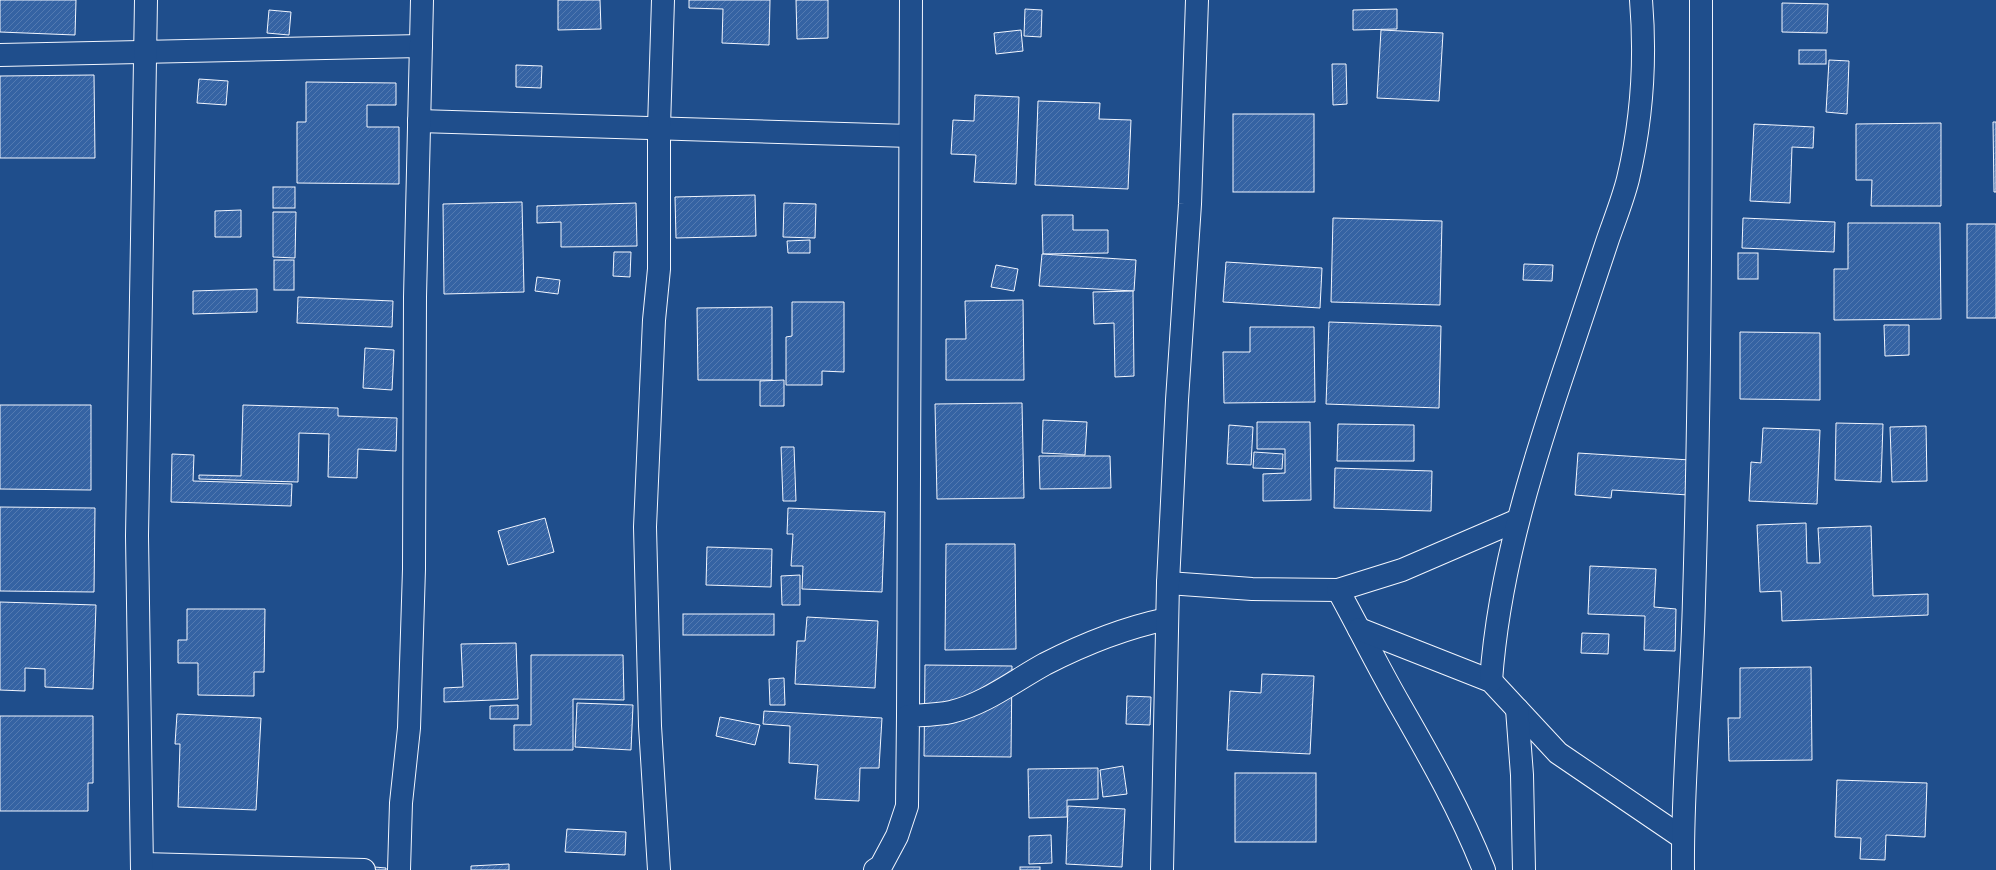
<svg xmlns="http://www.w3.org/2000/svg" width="1996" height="870" viewBox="0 0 1996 870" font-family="Mulish,sans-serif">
<defs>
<pattern id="building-hatch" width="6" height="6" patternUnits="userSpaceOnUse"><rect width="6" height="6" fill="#3563a3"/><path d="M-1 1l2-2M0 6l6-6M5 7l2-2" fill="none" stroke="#537ab1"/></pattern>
</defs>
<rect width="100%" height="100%" fill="#1f4e8c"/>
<g fill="url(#building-hatch)" stroke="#f2f6ff">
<polygon points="0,0 76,0 75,35 0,32"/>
<polygon points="558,0 600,0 601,29 558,30"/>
<polygon points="689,0 770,0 769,45 722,43 723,9 689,8"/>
<polygon points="796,0 828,0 828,38 797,39"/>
<polygon points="1782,3 1828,4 1827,33 1782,32"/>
<polygon points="1025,9 1042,10 1041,37 1024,36"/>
<polygon points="1397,9 1397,29 1353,30 1353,10"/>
<polygon points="269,10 291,12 289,35 267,33"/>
<polygon points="1021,30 1023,51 996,54 994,33"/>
<polygon points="1381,30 1443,33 1439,101 1377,98"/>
<rect x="1799" y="50" width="27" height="14"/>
<polygon points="1829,60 1849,61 1847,114 1826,112"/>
<polygon points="1332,64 1346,64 1347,104 1333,105"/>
<polygon points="516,65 542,66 541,88 516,87"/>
<polygon points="94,75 95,158 0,158 0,76"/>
<polygon points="199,79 228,81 226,105 197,103"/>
<polygon points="306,82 396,83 396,105 367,105 367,127 399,127 399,184 297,183 297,122 306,122"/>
<polygon points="975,95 1019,97 1016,184 974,182 976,155 951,154 953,120 974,121"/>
<polygon points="1038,101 1100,103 1099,119 1131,120 1128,189 1035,185"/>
<rect x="1233" y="114" width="81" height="78"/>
<polygon points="1993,122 1996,122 1996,192 1994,192"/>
<polygon points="1941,123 1941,206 1871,206 1872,180 1856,180 1856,124"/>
<polygon points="1754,124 1814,127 1813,148 1792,147 1790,203 1750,201"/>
<rect x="273" y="187" width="22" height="21"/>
<polygon points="755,195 756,236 676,238 675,197"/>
<polygon points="522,202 524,292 444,294 443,204"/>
<polygon points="636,203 637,246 561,247 561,222 537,223 537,206"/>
<polygon points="784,203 816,204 815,238 783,237"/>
<polygon points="241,210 241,237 215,237 215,211"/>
<polygon points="273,212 296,212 295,258 273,257"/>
<polygon points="1042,215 1073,215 1073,230 1108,230 1108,253 1043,254"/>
<polygon points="1333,218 1442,221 1440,305 1331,302"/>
<polygon points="1743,218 1835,222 1834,252 1742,248"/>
<polygon points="1848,223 1940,223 1941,319 1834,320 1834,269 1848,269"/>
<rect x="1967" y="224" width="29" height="94"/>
<polygon points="810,240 810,253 788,253 787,241"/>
<polygon points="614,252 631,252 630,277 613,276"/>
<rect x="1738" y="253" width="20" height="26"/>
<polygon points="1042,254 1136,260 1134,291 1039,286"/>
<rect x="274" y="260" width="20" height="30"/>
<polygon points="1226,262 1322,268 1320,308 1223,302"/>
<polygon points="1524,264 1553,265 1552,281 1523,280"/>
<polygon points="996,265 1018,269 1014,291 991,287"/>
<polygon points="537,277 560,280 558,294 535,291"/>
<polygon points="257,289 257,312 193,314 193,291"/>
<polygon points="1133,291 1134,376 1115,377 1114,323 1094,324 1093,292"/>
<polygon points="298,297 393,301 392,327 297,323"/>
<polygon points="1023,300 1024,380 946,380 946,339 966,339 965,301"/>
<polygon points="792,302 844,302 844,372 822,371 822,385 786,385 786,337 792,336"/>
<polygon points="772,307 772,380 698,380 697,308"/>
<polygon points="1329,322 1441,326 1439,408 1326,404"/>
<polygon points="1884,325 1909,325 1909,355 1885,356"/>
<polygon points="1250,327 1314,327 1315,402 1224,403 1223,352 1250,352"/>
<polygon points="1740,332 1820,333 1820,400 1740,399"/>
<polygon points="365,348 394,350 392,390 363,388"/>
<polygon points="784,380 784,406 760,406 760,381"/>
<polygon points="1022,403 1024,498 937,499 935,404"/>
<polygon points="0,405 91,405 91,490 0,489"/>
<polygon points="243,405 338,408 338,416 397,418 396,451 358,449 357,478 328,477 329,434 299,433 298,482 199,479 199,475 241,476"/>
<polygon points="1043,420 1087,422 1085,455 1042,453"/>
<polygon points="1257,422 1310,422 1311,500 1263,501 1263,474 1285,473 1285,449 1257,449"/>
<polygon points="1836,423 1883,424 1881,482 1835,480"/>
<polygon points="1338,424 1414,425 1414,461 1337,461"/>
<polygon points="1229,425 1253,427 1251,465 1227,464"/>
<polygon points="1926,426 1927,481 1892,482 1890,427"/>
<polygon points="1763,428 1820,430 1817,504 1749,501 1751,462 1761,463"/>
<polygon points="781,447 794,447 796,501 783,501"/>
<polygon points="1254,452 1283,454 1282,469 1253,468"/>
<polygon points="1578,453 1690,460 1688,495 1612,490 1611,498 1575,495"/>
<polygon points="172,454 194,455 193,481 292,484 291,506 171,502"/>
<polygon points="1039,456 1110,456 1111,488 1040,489"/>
<polygon points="1335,468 1432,471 1431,511 1334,508"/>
<polygon points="0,507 95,508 94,592 0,591"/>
<polygon points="788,508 885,512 882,592 802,589 803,566 791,566 793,534 787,534"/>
<polygon points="545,518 554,552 508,565 498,531"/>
<polygon points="1806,523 1807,563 1820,563 1818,528 1871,526 1873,596 1928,594 1928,615 1782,621 1781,591 1760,592 1757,525"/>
<polygon points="946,544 1015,544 1016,649 945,650"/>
<polygon points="707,547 772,549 771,587 706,585"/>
<polygon points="1590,566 1656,569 1654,607 1676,609 1675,651 1644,650 1645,616 1588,614"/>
<polygon points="800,575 800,605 782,605 781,576"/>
<polygon points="0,602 96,605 93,689 45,687 45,669 25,668 25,691 0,690"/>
<polygon points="187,609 265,609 264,672 254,672 254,696 198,695 198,663 178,663 178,640 187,640"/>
<rect x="683" y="614" width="91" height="21"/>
<polygon points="807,617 878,621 875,688 795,684 797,641 805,641"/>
<polygon points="1582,633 1609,634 1608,654 1581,653"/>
<polygon points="516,643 518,699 444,702 444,688 463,687 461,644"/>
<polygon points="531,655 623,655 624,700 573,699 573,750 514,750 514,725 531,725"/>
<polygon points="925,665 1012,666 1011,757 924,756"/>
<polygon points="1811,667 1812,760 1729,761 1728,718 1740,718 1740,668"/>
<polygon points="1262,674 1314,676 1310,754 1227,750 1230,691 1261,693"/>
<polygon points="784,678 785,705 770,705 769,679"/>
<polygon points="1127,696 1151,697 1150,725 1126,724"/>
<polygon points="577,703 633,705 631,750 575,747"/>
<polygon points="518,705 518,719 490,719 490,706"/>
<polygon points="764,711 882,718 879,768 860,768 859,801 815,799 818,765 789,763 790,726 763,724"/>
<polygon points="177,714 261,718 256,810 178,807 180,744 175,744"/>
<polygon points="0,716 93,716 93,783 88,783 88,811 0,811"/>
<polygon points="720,717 760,725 755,745 716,736"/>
<polygon points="1123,766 1127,794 1103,797 1100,770"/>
<polygon points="1098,768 1098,799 1067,800 1067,817 1029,818 1028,769"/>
<rect x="1235" y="773" width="81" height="69"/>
<polygon points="1837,780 1927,783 1925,837 1886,835 1885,860 1860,859 1861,838 1835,837"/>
<polygon points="1068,806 1125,809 1122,867 1066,864"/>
<polygon points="567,829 626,832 625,855 565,852"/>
<polygon points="1051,835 1052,863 1029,864 1029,836"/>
<polygon points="509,864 509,870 471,870 471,866"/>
<polygon points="363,866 386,868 386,870 362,870"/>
<rect x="1020" y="867" width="20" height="3"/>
</g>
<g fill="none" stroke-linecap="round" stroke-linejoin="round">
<defs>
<g id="minor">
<polyline points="0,55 421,46"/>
<polyline points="419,121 910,136"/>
<polyline points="1168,583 1252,589 1338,590 1402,570 1518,520"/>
<path d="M1338,590C1359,628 1378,667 1400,705C1431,759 1461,812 1484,870"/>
<polyline points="1359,629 1491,681 1558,753 1683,838"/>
<path d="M1491,681C1499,568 1534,459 1570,353C1583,315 1595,277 1608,239C1615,219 1623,199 1628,179C1642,120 1646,60 1641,0"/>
<polyline points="1517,709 1522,775 1524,870"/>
<polyline points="908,716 911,0"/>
<polyline points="143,864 364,870"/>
<polyline points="142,870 137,536 146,0"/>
<polyline points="399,870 401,803 409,728 414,569 415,297 422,0"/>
<polyline points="659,870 650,726 645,527 654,320 659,269 659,127 663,0"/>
<path d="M875,870L881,866L897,836L907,806L908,716C922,715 937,715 951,712C985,704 1014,681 1045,664C1084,644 1124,628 1167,619"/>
<polyline points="1162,870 1168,583 1177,400 1190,204 1197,0"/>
<path d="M1683,870C1682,779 1692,690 1694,599C1700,399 1701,200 1701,0"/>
</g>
</defs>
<use href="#minor" stroke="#f2f6ff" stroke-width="24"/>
<use href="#minor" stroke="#1f4e8c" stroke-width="22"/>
</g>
</svg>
